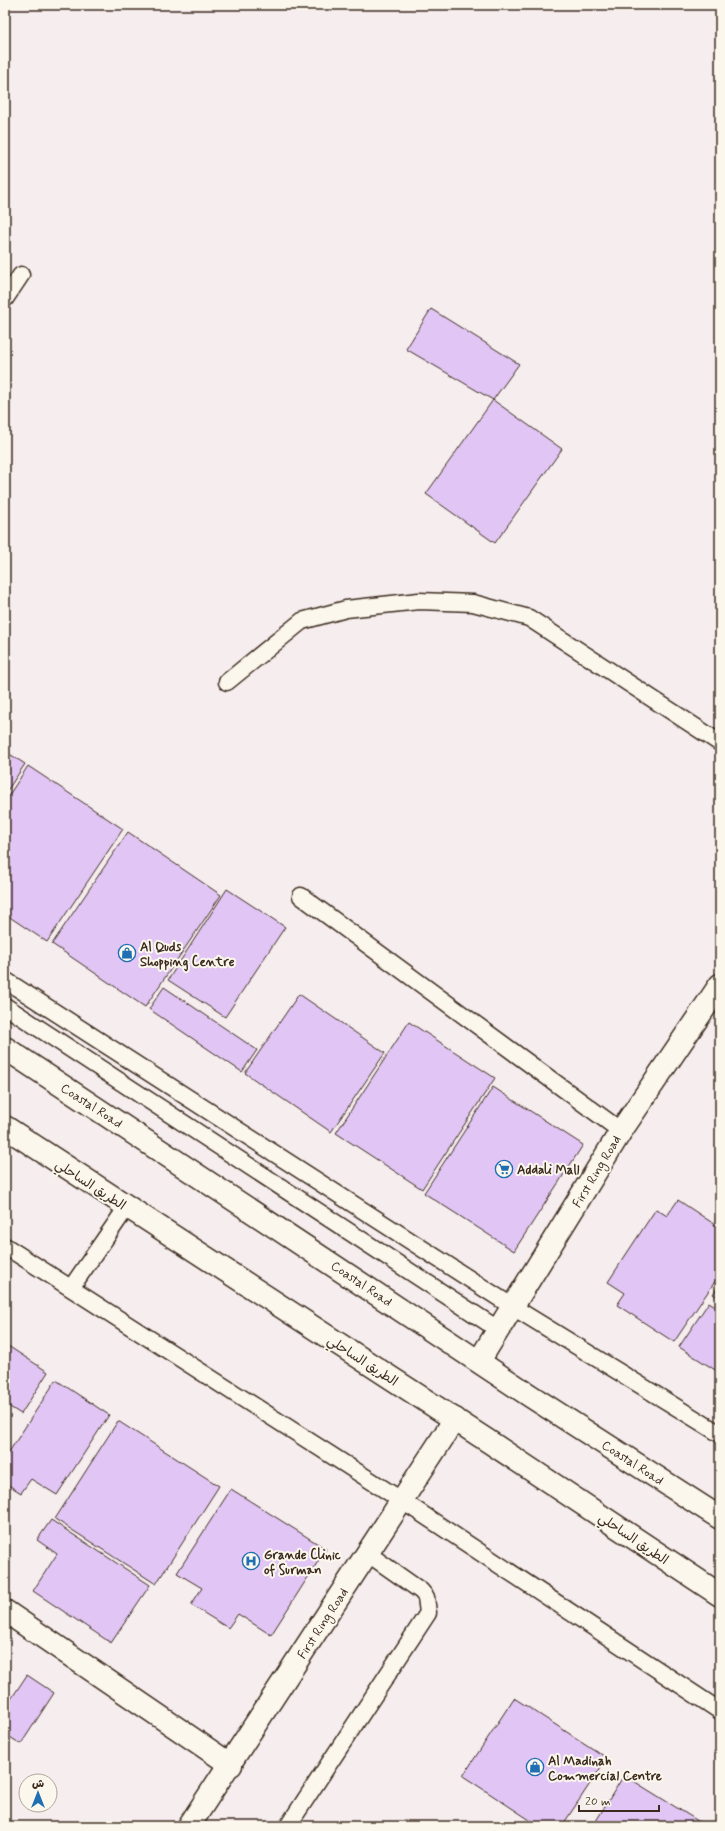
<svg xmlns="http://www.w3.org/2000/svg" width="725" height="1831" viewBox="0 0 725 1831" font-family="Mynerve,'Playpen Sans Arabic',sans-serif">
<rect width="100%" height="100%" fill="#f6edee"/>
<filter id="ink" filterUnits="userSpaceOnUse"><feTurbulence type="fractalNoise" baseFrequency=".025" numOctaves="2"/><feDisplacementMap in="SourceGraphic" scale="8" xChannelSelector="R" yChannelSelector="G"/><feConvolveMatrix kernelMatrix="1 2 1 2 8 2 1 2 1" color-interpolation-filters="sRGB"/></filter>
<g filter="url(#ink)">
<g fill="#e1c6f5" stroke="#3b2a1e">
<polygon points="431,309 519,364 493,400 406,349"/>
<polygon points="493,400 562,449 495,543 426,494"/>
<polygon points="5,751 25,764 5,794"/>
<polygon points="28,766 123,829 47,942 5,914 5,801"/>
<polygon points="128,832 221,895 145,1007 52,944"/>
<polygon points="227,889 285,927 225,1017 168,980"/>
<polygon points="164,987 257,1050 242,1072 149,1009"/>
<polygon points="299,994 385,1053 331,1132 245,1073"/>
<polygon points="409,1022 495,1078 422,1189 336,1133"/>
<polygon points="493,1087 583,1145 514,1251 424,1193"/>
<polygon points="678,1200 720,1228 720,1274 674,1342 617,1305 625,1293 608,1282 656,1209 667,1216"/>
<polygon points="720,1284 720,1299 713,1294"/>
<polygon points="709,1302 720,1309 720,1373 679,1347"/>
<polygon points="5,1344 48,1372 21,1414 5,1404"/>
<polygon points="56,1380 109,1415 57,1495 31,1479 21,1493 5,1483 5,1458"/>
<polygon points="118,1421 219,1486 156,1584 55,1519"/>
<polygon points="231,1489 326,1549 271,1635 238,1614 228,1628 191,1605 202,1588 177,1573"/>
<polygon points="51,1520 150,1585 111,1643 33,1591 57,1554 37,1540"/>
<polygon points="27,1675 54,1693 21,1744 5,1734 5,1708"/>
<polygon points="514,1698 607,1758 562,1826 539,1826 463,1776"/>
<polygon points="624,1775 706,1826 593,1826"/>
</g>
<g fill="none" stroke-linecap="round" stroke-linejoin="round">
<defs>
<g id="service">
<polyline points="5,299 21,275"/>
<polyline points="227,682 302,621 346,609 419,601 473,603 529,618 720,743"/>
<polyline points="301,896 621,1131"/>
<polyline points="5,980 513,1307 720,1434"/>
<polyline points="5,1006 499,1330"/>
<polyline points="5,1246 401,1500 720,1711"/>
<polyline points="71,1288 127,1207"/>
<polyline points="288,1826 428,1613 426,1597 421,1591 367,1553"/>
</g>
<polyline id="minor" points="5,1611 231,1765"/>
<g id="primary">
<polyline points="479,1361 621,1131 720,985"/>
<polyline points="189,1826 455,1419"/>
</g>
<g id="trunk">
<polyline points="5,1048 529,1395 720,1518"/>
<polyline points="5,1127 488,1441 720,1595"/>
</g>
</defs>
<use href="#service" stroke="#3b2a1e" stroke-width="19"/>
<use href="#minor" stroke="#3b2a1e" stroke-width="25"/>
<use href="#primary" stroke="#3b2a1e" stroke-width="25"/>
<use href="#trunk" stroke="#3b2a1e" stroke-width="25"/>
<use href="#service" stroke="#fbf7ec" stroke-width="16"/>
<use href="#minor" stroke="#fbf7ec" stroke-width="22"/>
<use href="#primary" stroke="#fbf7ec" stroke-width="22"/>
<use href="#trunk" stroke="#fbf7ec" stroke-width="22"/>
</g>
</g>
<defs>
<symbol id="shop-ring" viewBox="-11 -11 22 22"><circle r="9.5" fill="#fbf7ec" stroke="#1f6fb2" stroke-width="1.5"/><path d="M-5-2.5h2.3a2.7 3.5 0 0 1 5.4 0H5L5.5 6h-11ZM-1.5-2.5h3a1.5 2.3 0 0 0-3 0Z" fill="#1f6fb2"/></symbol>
<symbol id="supermarket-ring" viewBox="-11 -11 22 22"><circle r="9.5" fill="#fbf7ec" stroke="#1f6fb2" stroke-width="1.5"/><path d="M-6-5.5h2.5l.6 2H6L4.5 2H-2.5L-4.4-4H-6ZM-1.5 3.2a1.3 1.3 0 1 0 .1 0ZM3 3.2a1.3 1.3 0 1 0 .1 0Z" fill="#1f6fb2"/></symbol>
<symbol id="hospital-ring" viewBox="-11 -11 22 22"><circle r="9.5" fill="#fbf7ec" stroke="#1f6fb2" stroke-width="1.5"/><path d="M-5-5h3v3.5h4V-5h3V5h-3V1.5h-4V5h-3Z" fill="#1f6fb2"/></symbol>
</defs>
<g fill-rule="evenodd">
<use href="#shop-ring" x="117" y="943" width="20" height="20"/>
<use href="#supermarket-ring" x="494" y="1159" width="20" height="20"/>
<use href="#hospital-ring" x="241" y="1551" width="20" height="20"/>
<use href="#shop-ring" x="525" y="1757" width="20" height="20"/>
</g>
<g text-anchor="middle" stroke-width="4" stroke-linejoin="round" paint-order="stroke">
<g font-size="13" font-weight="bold" fill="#3b2a1e" stroke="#fbf7ec" text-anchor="start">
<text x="140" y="951">Al Quds<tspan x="140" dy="15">Shopping Centre</tspan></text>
<text x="517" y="1174">Addali Mall</text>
<text x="264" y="1559">Grande Clinic<tspan x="264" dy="15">of Surman</tspan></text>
<text x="548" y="1765">Al Madinah<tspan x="548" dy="15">Commercial Centre</tspan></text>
</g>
<g font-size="13" fill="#3b2a1e" stroke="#fbf7ec">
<text transform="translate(92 1105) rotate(33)" y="5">Coastal Road</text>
<text transform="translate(596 1171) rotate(-59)" y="5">First Ring Road</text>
<text transform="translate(91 1184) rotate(33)" y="5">الطريق الساحلي</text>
<text transform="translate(362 1283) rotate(34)" y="5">Coastal Road</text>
<text transform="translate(363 1360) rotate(33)" y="5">الطريق الساحلي</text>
<text transform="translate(633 1462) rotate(33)" y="5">Coastal Road</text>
<text transform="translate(634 1538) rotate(34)" y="5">الطريق الساحلي</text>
<text transform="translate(322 1623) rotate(-57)" y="5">First Ring Road</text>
</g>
</g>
<rect width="725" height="1831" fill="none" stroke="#fbf7ec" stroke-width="20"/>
<rect x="10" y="10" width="705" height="1811" fill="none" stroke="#3b2a1e" stroke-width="1.5" filter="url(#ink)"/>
<g transform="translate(38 1793)"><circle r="19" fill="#fbf7ec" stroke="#aea59a"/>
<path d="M0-3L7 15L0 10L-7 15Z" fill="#1f6fb2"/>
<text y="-6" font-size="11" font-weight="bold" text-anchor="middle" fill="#3b2a1e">ش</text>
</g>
<path d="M579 1805v6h80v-6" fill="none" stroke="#3b2a1e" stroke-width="2"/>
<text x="585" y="1805" font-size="12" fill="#3b2a1e" stroke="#fbf7ec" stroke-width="3" paint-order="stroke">20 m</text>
</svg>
